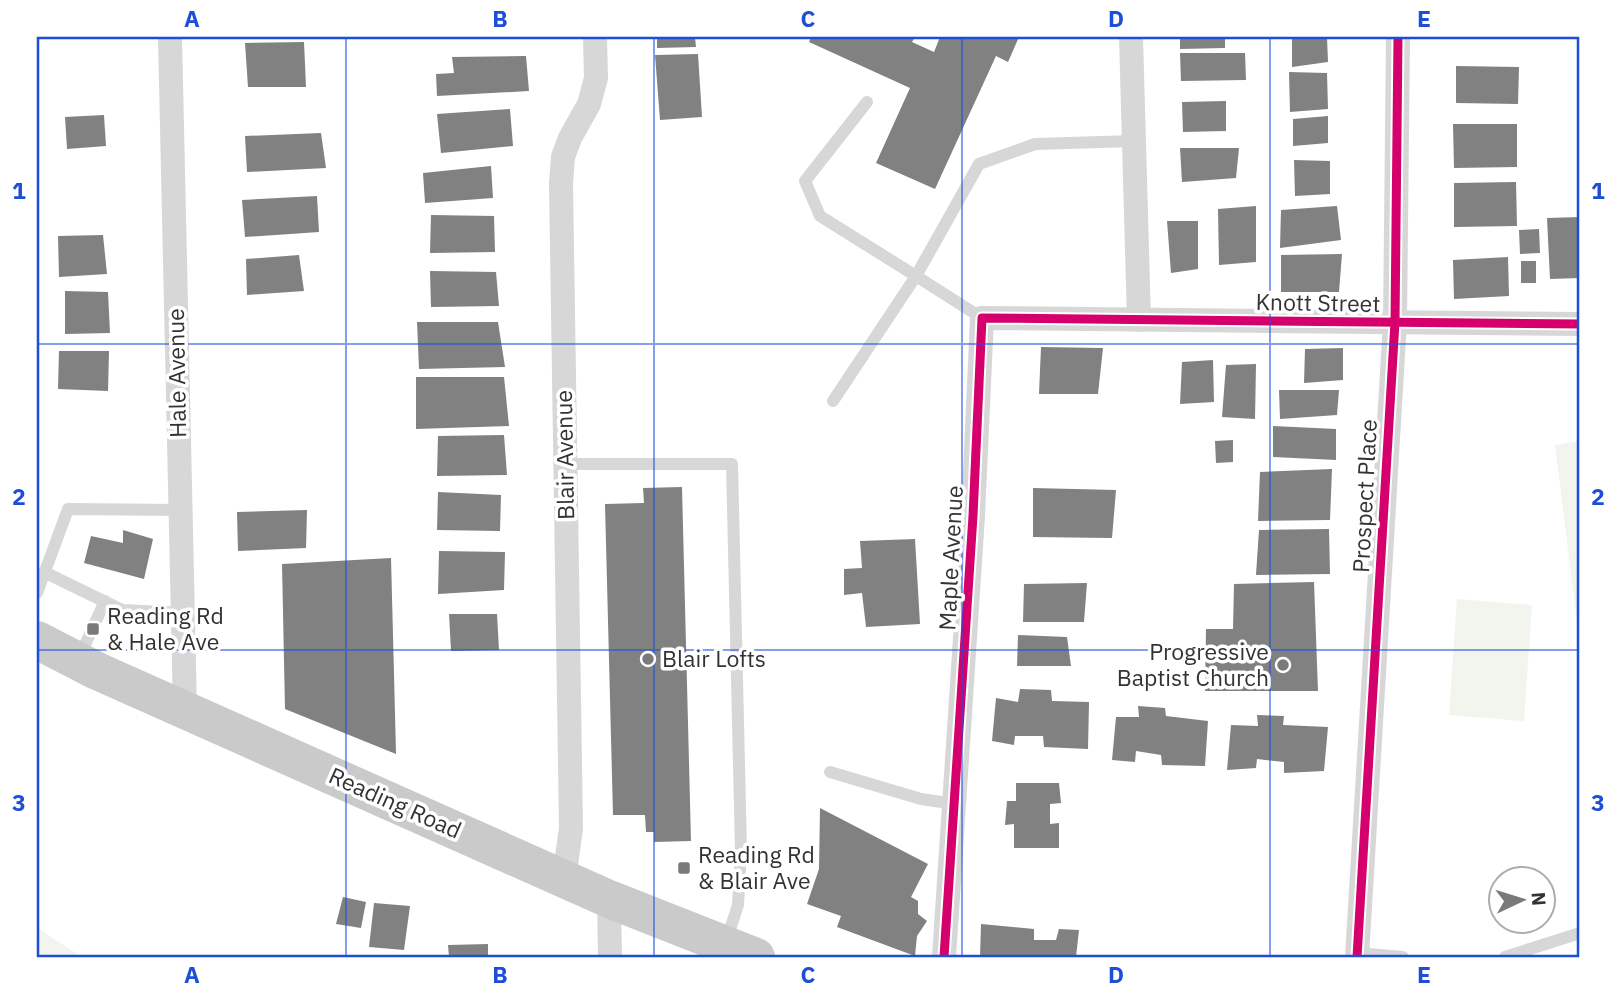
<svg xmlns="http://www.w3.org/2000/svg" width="1617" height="994" viewBox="0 0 1617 994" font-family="'IBM Plex Sans',sans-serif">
<rect width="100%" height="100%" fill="#fff"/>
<g fill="#f1f5ed">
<polygon points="1580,441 1580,638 1579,638 1555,445"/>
<polygon points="1457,599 1532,605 1524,721 1449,715"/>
<polygon points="37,928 82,957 37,957"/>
</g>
<g fill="#818181">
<polygon points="657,37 695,37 696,47 657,48"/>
<polygon points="811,37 915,37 912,42 934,52 940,37 1019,37 1008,62 996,56 935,189 876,163 910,88 809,42"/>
<polygon points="1180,37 1225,37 1225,48 1180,49"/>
<polygon points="1292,37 1327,37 1328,62 1292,67"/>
<polygon points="304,42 306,87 248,87 245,43"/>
<polygon points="1180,53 1245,53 1246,80 1181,81"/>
<polygon points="698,54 702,117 660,120 655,55"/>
<polygon points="526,56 529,91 437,96 436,74 454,73 452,57"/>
<polygon points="1456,66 1519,67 1518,104 1456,103"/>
<polygon points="1289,72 1327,73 1328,109 1290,112"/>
<polygon points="1226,101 1226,131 1183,132 1182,102"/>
<polygon points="510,109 513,146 441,153 437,114"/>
<polygon points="104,115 106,146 67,149 65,117"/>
<polygon points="1328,116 1328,143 1293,146 1293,119"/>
<polygon points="1453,124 1517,124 1517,167 1454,168"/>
<polygon points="321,133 326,168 247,172 245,136"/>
<polygon points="1180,148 1239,148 1236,178 1182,182"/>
<polygon points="1294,160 1330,161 1330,194 1295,196"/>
<polygon points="491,166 493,198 425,203 423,173"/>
<polygon points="1516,182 1517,226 1454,227 1454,183"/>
<polygon points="317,196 319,232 245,237 242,200"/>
<polygon points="1256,206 1256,262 1219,265 1218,209"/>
<polygon points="1337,206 1341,240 1280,248 1281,210"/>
<polygon points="431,215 494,216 495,252 430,253"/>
<polygon points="1580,217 1580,278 1550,279 1547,218"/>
<polygon points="1167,221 1198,221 1198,269 1171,273"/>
<polygon points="1539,229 1540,253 1520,254 1519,230"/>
<polygon points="103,235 107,274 59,277 58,236"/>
<polygon points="1342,254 1339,292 1281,292 1281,255"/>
<polygon points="299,255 304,291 247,295 246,259"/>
<polygon points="1508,257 1509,296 1454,299 1453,260"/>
<rect x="1521" y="261" width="15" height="22"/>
<polygon points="430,271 496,272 499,306 431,307"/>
<polygon points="65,291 108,292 110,333 65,334"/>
<polygon points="417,322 498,322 505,367 419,369"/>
<polygon points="1041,347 1103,348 1098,394 1039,394"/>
<polygon points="1343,348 1343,380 1304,383 1305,349"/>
<polygon points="59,351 109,351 108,391 58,389"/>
<polygon points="1213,360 1214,402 1180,404 1182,362"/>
<polygon points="1256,364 1255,419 1222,417 1226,365"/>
<polygon points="416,377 504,377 509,426 416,429"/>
<polygon points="1279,390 1339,390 1337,415 1280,419"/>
<polygon points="1273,426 1336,429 1336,460 1273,457"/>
<polygon points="504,435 507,475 437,476 438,436"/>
<polygon points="1233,440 1233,462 1216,463 1215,441"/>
<polygon points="1332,469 1330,520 1258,521 1260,472"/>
<polygon points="682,487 691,841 654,842 654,832 646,832 645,815 613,815 605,504 644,503 643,488"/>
<polygon points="1033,488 1116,490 1112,538 1033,537"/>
<polygon points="438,492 501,495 500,531 437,530"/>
<polygon points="307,510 306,548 238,551 237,512"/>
<polygon points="1329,529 1330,574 1256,575 1259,530"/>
<polygon points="123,530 153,539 144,579 84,563 91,536 123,543"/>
<polygon points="915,539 920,624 866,627 862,593 844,595 844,569 862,568 860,541"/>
<polygon points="439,551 505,552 504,590 438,594"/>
<polygon points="391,558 394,674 396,754 285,709 282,564"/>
<polygon points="1314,582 1318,691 1205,691 1206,629 1233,629 1234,584"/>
<polygon points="1087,583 1084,622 1023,622 1024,584"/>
<polygon points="449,614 497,614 499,650 451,651"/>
<polygon points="1018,635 1067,637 1071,666 1017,666"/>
<polygon points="1020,689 1051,690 1052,701 1089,702 1088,749 1044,747 1043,736 1015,736 1014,745 992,741 996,698 1018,702"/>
<polygon points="1138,706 1165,708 1166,716 1208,721 1205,766 1162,765 1161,755 1136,751 1135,762 1112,760 1116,717 1139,717"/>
<polygon points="1257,715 1284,716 1283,725 1328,727 1324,771 1284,773 1284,762 1257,759 1256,768 1227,770 1231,725 1258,726"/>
<polygon points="1016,783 1059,783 1061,803 1050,804 1050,824 1059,823 1059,848 1014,848 1014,824 1005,825 1007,801 1016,801"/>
<polygon points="820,808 928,864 911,897 918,901 918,914 927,921 917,936 915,956 837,927 841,916 807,904 819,869"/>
<polygon points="343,897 366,902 361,928 336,924"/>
<polygon points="374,903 410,906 404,950 369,947"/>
<polygon points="981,924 1034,929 1034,940 1056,940 1059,929 1079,930 1076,957 980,957"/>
<polygon points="488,944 488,957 449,957 448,945"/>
</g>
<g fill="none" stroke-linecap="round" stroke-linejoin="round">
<g stroke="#d7d7d7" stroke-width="12">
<polyline points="982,318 916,276 979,164 1035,144 1134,141"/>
<polyline points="833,401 916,276 820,216 805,181 867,102"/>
<polyline points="565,464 732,464 741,851 738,905 726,942"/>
<polyline points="44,572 122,610 183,613"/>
<polyline points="37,593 68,509 181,510"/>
<polyline points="79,658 105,601"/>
<polyline points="830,772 921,799 955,804"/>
<polyline points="1357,953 1403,957"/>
<polyline points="1505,957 1580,933"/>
</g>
<g stroke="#d7d7d7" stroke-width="24">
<polyline points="170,37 185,709"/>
<polyline points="1131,37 1139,320"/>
<polyline points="564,879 571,828 561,183 563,157 570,138 589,104 596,78 595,37"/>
<polyline points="609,899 610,957"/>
<polyline points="944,957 973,516 982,318 1580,324"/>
<polyline points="1357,957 1395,322 1398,37"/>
</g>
<polyline stroke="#cacaca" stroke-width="38" points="37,640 97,671 609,899 756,957"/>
<defs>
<g id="cycleway">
<polyline points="944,957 973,516 982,318 1580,324"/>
<polyline points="1357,957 1395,322 1398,37"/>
</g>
</defs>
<use href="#cycleway" stroke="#fff" stroke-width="13"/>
<use href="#cycleway" stroke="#d6006c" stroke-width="9"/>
</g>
<path fill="none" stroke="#1d4ed8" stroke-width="2" stroke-opacity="0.55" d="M346,37V957M654,37V957M962,37V957M1270,37V957M37,344H1580M37,650H1580"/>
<g fill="#7a7a7a" stroke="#fff" stroke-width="2.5">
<rect x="86" y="622" width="14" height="14" rx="3.5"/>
<circle cx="648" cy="659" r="7"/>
<circle cx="1283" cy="665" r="7"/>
<rect x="677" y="861" width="14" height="14" rx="3.5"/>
</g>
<g text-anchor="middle" stroke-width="7" stroke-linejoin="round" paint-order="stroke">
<g font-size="23" fill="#333" stroke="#fff">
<text transform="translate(1318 303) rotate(1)" y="8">Knott Street</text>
<text transform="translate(177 373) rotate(-91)" y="8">Hale Avenue</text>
<text transform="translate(565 455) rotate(-91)" y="8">Blair Avenue</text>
<text transform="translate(1365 496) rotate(-87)" y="8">Prospect Place</text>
<text transform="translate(951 558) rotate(-87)" y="8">Maple Avenue</text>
<text transform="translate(395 803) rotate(24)" y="8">Reading Road</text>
</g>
<g font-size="23" fill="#333" stroke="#fff" text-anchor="start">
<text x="107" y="624">Reading Rd<tspan x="107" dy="26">&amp; Hale Ave</tspan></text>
<text x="1269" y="660" text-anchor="end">Progressive<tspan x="1269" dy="26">Baptist Church</tspan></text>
<text x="662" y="667">Blair Lofts</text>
<text x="698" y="863">Reading Rd<tspan x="698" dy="26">&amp; Blair Ave</tspan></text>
</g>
</g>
<rect width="1617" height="994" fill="none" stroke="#ffffff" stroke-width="77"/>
<g transform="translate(1522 900) rotate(86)"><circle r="33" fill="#ffffff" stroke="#adadad" stroke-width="2"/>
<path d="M0-5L12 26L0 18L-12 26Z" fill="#7a7a7a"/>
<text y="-10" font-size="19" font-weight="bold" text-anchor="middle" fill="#333333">N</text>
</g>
<rect x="38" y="38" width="1540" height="918" fill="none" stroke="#1d4ed8" stroke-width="2.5"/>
<g font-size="23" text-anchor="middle" font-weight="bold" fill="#1d4ed8">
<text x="192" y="27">A</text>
<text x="500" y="27">B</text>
<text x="808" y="27">C</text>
<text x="1116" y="27">D</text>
<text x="1424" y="27">E</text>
<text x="19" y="199">1</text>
<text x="1598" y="199">1</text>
<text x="19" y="505">2</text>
<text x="1598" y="505">2</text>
<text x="19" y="811">3</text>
<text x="1598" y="811">3</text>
<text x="192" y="983">A</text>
<text x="500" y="983">B</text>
<text x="808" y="983">C</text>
<text x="1116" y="983">D</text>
<text x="1424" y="983">E</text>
</g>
</svg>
